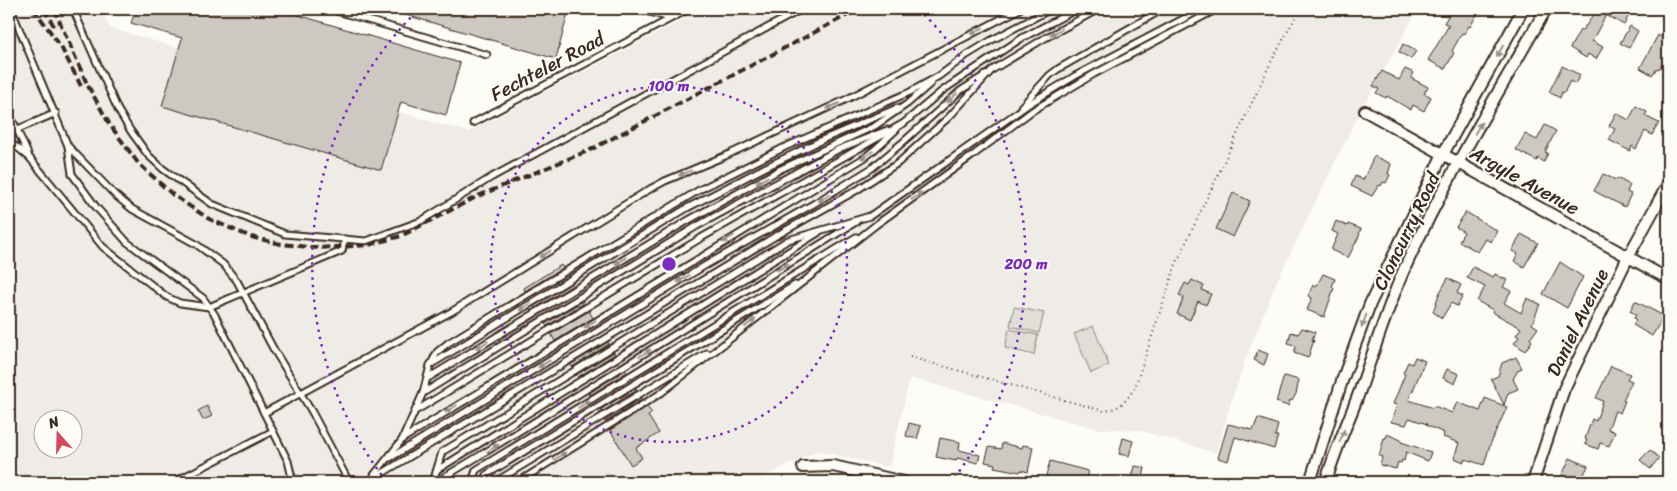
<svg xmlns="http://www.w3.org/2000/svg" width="1677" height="491" viewBox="0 0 1677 491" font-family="Sriracha,sans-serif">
<rect width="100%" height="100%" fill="#fdfcf7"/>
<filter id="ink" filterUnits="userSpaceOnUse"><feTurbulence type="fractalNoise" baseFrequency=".02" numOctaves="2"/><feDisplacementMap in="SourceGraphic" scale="10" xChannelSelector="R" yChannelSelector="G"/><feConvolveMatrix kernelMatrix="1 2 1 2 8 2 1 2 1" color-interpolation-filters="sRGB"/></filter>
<g filter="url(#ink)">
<path fill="#efece7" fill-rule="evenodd" d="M9,9H101L110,28L468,132L703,9H1418L1353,125L1276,283L1251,345L1233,396L1216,453L1138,430L1099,429L910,378L889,467L818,451L752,482H9ZM42,418H72V448H42Z"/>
<g fill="#e1ded7" stroke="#8e847a">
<polygon points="1014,307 1044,313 1039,333 1010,326"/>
<polygon points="1093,326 1109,365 1091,373 1074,334"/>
<polygon points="1009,329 1038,335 1034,355 1005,348"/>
</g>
<g fill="#cdc8c2" stroke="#3b2a1e">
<polygon points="136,9 278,9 460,63 446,115 401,102 381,170 162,106 182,38 131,23"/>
<polygon points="393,9 569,9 556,59 392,11"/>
<polygon points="1452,9 1480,9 1470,27 1469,26 1464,34 1462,33 1452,51 1454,53 1445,69 1428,60 1449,25 1444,23"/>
<polygon points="1594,9 1629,9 1626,14 1629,15 1624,25 1606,15 1592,41 1603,47 1596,59 1588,54 1586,58 1570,48 1580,30 1582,31 1585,26 1586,26 1596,10"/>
<polygon points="1668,23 1668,53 1659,69 1657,68 1652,75 1640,68 1658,35 1661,37"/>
<polygon points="1630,26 1638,31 1629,48 1620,43"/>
<polygon points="1403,44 1416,51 1411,59 1399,52"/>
<polygon points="1562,66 1580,75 1575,84 1570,81 1564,93 1562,92 1560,98 1549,92"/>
<polygon points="1405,69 1414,73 1411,78 1428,87 1424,93 1431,97 1424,111 1413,105 1411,110 1387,96 1386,98 1376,93 1379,89 1373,86 1382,71 1399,80"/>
<polygon points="1636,106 1647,112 1645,116 1659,123 1652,135 1645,131 1636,149 1632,146 1630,151 1609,140 1615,129 1609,126 1616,113 1629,120"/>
<polygon points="1545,125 1556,131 1545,152 1548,153 1544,162 1538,158 1537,161 1516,150 1525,134 1537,140"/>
<polygon points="1374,156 1391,164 1388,174 1390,175 1386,183 1383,182 1381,186 1379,185 1372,196 1351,186 1355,176 1363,180"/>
<polygon points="1603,174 1616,180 1617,178 1630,185 1627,192 1631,194 1625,207 1594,191"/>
<polygon points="1233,193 1250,201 1233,237 1216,229"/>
<polygon points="1466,212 1497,231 1491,242 1486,239 1478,252 1459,241 1464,232 1456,227"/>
<polygon points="1336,221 1347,226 1348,224 1361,229 1359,233 1360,234 1348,258 1331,250 1338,234 1332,231"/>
<polygon points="1521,234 1538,243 1524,267 1514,261 1518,254 1512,251"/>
<polygon points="1560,262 1583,277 1567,308 1543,294"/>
<polygon points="561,265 563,268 525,291 524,288"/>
<polygon points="1473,267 1493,277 1495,274 1507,280 1503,287 1511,291 1504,303 1521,313 1527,298 1540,304 1532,324 1538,328 1530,339 1532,341 1525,351 1514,343 1519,337 1516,335 1521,328 1492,312 1493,310 1477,301 1485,287 1467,278"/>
<polygon points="1323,274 1335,279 1332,287 1334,288 1324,317 1307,310 1312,298 1308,296 1313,285 1316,287"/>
<polygon points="1448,278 1461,285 1457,293 1463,296 1457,306 1451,303 1442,318 1433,312 1439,294"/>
<polygon points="1192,280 1204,286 1202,290 1211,294 1206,305 1198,301 1190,320 1177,314 1184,297 1179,295 1185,283 1189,285"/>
<polygon points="572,283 573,285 535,308 534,306"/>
<polygon points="583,301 584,303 547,326 545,324"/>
<polygon points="1635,301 1664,316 1652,336 1633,325 1636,320 1634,318 1636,315 1630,311"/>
<polygon points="589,311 593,318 555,341 551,334"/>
<polygon points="1302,328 1315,332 1312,340 1314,340 1308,358 1294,353 1296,346 1288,343 1291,332 1298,334"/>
<polygon points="608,342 609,344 572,367 570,365"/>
<polygon points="1258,350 1268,354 1264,365 1254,360"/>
<polygon points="614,352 615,354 578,377 576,375"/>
<polygon points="1415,357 1425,361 1409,400 1433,408 1434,406 1452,413 1457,402 1480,411 1485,398 1507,407 1490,445 1484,465 1465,459 1464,462 1454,458 1459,443 1443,437 1444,433 1426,425 1427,424 1409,418 1406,425 1391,422 1397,405 1393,404 1405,374 1403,373 1408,362 1412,364"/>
<polygon points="1516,357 1522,368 1518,370 1513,379 1518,389 1508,393 1504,405 1491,379 1498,376 1502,363"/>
<polygon points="1611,366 1630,374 1627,379 1632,381 1623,400 1625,401 1620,413 1615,411 1608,429 1615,432 1609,446 1600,443 1598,449 1585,444 1587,440 1585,439 1592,419 1596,421 1603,401 1596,398"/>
<polygon points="1447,369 1459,374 1455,384 1443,378"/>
<polygon points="625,370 627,372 589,396 588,394"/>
<polygon points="1284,376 1299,380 1296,394 1292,401 1290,400 1288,406 1276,402"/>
<polygon points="636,388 637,390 600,413 598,411"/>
<polygon points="642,398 643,399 605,422 604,421"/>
<polygon points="207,406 212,416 203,420 198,411"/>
<polygon points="647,407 652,413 648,416 659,433 636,448 642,458 631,465 610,430"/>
<polygon points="1258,418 1278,425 1275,436 1278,436 1274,449 1235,437 1228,461 1218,458 1228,424 1253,430"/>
<polygon points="909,423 921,426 917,439 906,436"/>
<polygon points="1387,434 1401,440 1401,442 1431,452 1428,461 1406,452 1404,461 1402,460 1401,463 1398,462 1396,469 1380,465 1382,457 1379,456 1384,438 1386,438"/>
<polygon points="940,438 960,442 959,450 980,455 978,463 957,458 956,461 936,457"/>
<polygon points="1123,438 1133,441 1129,456 1119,454"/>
<polygon points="1002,443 1022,448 1023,445 1033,447 1028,472 1021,470 1020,472 994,467 995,464 985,462 989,447 1001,449"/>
<polygon points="1650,450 1659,458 1650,469 1640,460"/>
<polygon points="1570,458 1588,466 1580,482 1559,482"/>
<polygon points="1050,461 1088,471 1085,482 1070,480 1069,482 1059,482 1045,479"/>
<polygon points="1135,466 1145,468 1142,482 1131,482"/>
</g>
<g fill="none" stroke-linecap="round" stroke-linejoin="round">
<defs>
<g id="lane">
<polyline points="11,9 68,146 72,174 96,207 127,242 203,298 215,315 288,461 293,482"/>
<polyline points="73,9 118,110 130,130 148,155 163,169 212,204 285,234 366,241 421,221 492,177 802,9"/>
<polyline points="330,9 487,55"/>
<polyline points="639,9 670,18"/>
<polyline points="1021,107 1050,75 1058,69 1163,9"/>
<polyline points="9,112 28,154"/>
<polyline points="473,123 689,9"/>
<polyline points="9,133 56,113"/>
<polyline points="9,144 17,147 29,157 103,247 167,297 180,303 209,307 342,251 345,239"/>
<polyline points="68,146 115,195 132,209 196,244 223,264 237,281 274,350 312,412 349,482"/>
<polyline points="430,365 687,208 764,168 824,139 897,108"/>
<polyline points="428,378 687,221 781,169 875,126 907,104 931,83"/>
<polyline points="423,393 697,226 839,149 887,130"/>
<polyline points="417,410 701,238 904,123 942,91 970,72 1022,38 1077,9"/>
<polyline points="264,413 451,312 650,189 665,181 725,156 847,99 1020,9"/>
<polyline points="404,438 864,158 874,150 896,130"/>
<polyline points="390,458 706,265 815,203 872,168 902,143 960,91 985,75"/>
<polyline points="437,470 818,233"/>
<polyline points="374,475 402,440 423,393 430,366 437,352 448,343 699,190 785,147 910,92 939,76 967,55 990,41 1051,9"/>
<polyline points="371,480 774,237 857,190 898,163 949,117 992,70 1045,38 1099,9"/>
<polyline points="174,482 273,431"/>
<polyline points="433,482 442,452 788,240 870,216 1032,102 1075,76 1202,9"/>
<polyline points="436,482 484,453 856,222"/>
<polyline points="472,482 476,470 856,237"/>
<polyline points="483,482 486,475 795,285"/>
<polyline points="495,482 707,353"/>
<polyline points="518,482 661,393 877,224 972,156 1032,111 1094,74 1217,9"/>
</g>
<g id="street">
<polyline points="1365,111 1668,279"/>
<polyline points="803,467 833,466 904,482"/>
<polyline points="1310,482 1342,381 1370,304 1443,154 1523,9"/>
<path d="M1326,482C1334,452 1348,423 1359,393C1373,353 1386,312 1403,272C1444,181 1497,95 1546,9"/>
<polyline points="1533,482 1564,389 1628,257 1668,184"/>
</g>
</defs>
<use href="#lane" stroke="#3b2a1e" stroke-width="9"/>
<use href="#street" stroke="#3b2a1e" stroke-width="14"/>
<path stroke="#3b2a1e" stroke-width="2" stroke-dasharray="1 4" stroke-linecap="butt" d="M910,357L1104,411C1122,407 1125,403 1135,387L1176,264L1272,60L1300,9"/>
<use href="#lane" stroke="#fdfcf7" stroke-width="5"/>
<use href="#street" stroke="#fdfcf7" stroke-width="10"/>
<g stroke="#3b2a1e" stroke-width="4" stroke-dasharray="8 4" stroke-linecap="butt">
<polyline points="32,9 37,13 61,47 81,86"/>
<polyline points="44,9 54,26"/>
<polyline points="54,9 88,86 110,125 138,163 173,195 209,219 251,237 281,244 318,248 369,245 401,236 478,196 590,150 859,9"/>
</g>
</g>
<defs><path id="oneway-solid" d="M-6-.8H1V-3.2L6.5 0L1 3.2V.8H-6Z" transform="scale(1.25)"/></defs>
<g fill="#9c938a">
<use href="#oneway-solid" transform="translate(977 31) rotate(152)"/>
<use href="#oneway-solid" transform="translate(1056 32) rotate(152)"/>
<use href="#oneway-solid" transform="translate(1500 51) rotate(119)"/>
<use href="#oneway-solid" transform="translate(952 98) rotate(138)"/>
<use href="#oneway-solid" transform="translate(833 106) rotate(155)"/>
<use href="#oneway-solid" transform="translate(1478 128) rotate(-60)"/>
<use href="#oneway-solid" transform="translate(867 155) rotate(147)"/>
<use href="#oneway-solid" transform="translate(685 173) rotate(158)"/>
<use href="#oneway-solid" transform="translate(762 180) rotate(151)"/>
<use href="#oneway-solid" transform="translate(917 196) rotate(-35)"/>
<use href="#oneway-solid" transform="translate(824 198) rotate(148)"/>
<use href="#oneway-solid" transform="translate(728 239) rotate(149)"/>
<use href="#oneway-solid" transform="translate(545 254) rotate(148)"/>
<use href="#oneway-solid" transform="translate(621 261) rotate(149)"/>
<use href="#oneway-solid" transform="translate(783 267) rotate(-32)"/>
<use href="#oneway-solid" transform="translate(683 279) rotate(149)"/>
<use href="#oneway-solid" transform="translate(525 307) rotate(148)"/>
<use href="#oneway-solid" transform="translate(1364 321) rotate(110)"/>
<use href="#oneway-solid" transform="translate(750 323) rotate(-38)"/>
<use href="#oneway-solid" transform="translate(590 324) rotate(148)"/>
<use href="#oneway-solid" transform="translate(482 345) rotate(149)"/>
<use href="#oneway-solid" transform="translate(645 353) rotate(-32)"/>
<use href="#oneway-solid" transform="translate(544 364) rotate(149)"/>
<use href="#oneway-solid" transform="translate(584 404) rotate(-32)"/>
<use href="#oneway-solid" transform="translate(451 409) rotate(148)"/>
<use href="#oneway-solid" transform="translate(1342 436) rotate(-69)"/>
<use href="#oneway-solid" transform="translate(493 448) rotate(-32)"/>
<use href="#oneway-solid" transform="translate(560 456) rotate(-32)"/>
</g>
</g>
<g fill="none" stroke="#7b2cbf" stroke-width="2.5" stroke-dasharray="2.5 5">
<circle cx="669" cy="264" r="178"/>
<path d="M386 481A357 357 0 0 1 419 9M919 9A357 357 0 0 1 952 481"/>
</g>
<g text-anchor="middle" stroke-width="4" stroke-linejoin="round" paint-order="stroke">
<g font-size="19" fill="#3b2a1e" stroke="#fdfcf7">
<text transform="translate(547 66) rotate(-28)" y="7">Fechteler Road</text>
<text transform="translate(1525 180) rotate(29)" y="7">Argyle Avenue</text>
<text transform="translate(1406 231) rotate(-64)" y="7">Cloncurry Road</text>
<text transform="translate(1577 322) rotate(-64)" y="7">Daniel Avenue</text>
</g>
</g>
<circle cx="669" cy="264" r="8" fill="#7b2cbf" stroke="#fdfcf7" stroke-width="2.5"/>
<g font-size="15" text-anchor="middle" font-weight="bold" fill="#7b2cbf" stroke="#fdfcf7" stroke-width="4" stroke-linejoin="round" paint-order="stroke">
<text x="669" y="91">100 m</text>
<text x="1026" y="269">200 m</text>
</g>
<rect width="1677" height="491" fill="none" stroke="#fdfcf7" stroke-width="30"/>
<rect x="15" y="15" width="1647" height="461" fill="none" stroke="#3b2a1e" stroke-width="2" filter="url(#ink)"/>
<g transform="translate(58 434) rotate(340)"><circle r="24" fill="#fdfcf7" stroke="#afa8a0"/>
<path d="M0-4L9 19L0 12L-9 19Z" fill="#d1495b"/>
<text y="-8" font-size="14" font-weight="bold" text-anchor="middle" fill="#3b2a1e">N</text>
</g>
</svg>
